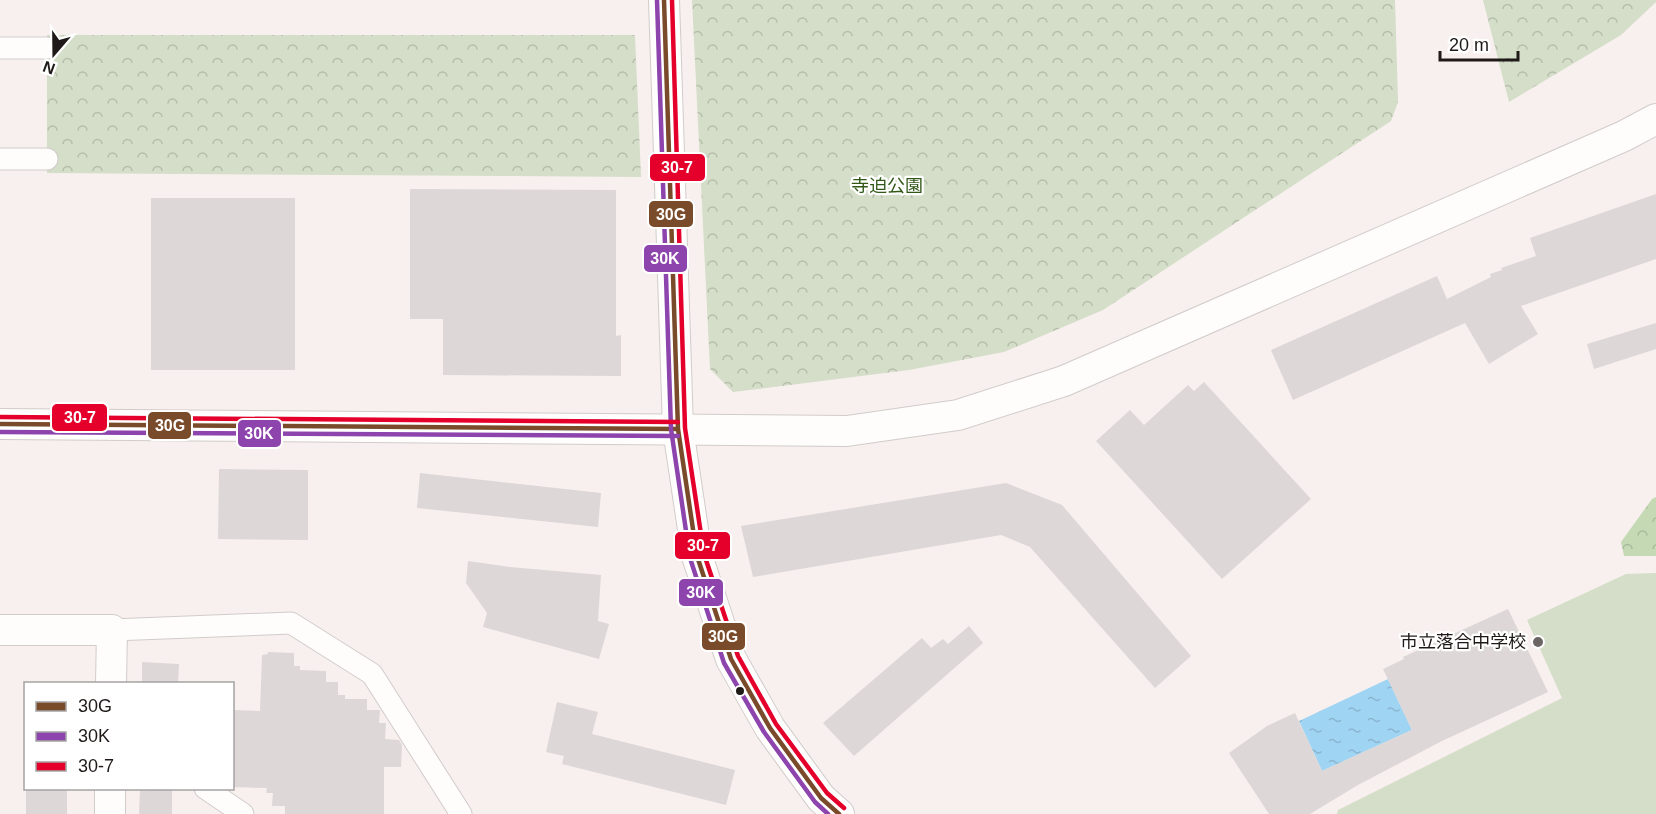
<svg xmlns="http://www.w3.org/2000/svg" width="1656" height="814" viewBox="0 0 1656 814" font-family="Helvetica,'Noto Sans JP',sans-serif">
<defs>
<pattern id="forest-crowns" width="20" height="18" patternUnits="userSpaceOnUse" patternTransform="scale(1.5)"><rect width="20" height="18" fill="#c5d9b5"/><path d="M2 6a3 3 0 1 1 6 0M12 15a3 3 0 1 1 6 0" fill="none" stroke="#a9ba9b"/></pattern>
<pattern id="park-crowns" width="20" height="18" patternUnits="userSpaceOnUse" patternTransform="scale(1.5)"><rect width="20" height="18" fill="#d4dec8"/><path d="M2 6a3 3 0 1 1 6 0M12 15a3 3 0 1 1 6 0" fill="none" stroke="#b6beab"/></pattern>
<pattern id="water-ripples" width="26" height="14" patternUnits="userSpaceOnUse" patternTransform="scale(1.5)"><rect width="26" height="14" fill="#a0d4f3"/><path d="M2 4q2-2 4 0t4 0M15 11q2-2 4 0t4 0" fill="none" stroke="#89b5d0"/></pattern>
</defs>
<rect width="100%" height="100%" fill="#f8f0ee"/>
<polygon fill="#d4dec8" points="1656,573 1656,814 1337,814 1338,810 1562,698 1527,620 1626,574"/>
<polygon fill="url(#forest-crowns)" points="1656,497 1656,556 1624,556 1621,542 1652,499"/>
<g fill="url(#park-crowns)">
<polygon points="692,0 1395,0 1398,102 1391,121 1103,310 1004,352 909,370 733,392 710,369"/>
<polygon points="1483,0 1656,0 1656,2 1621,35 1509,102"/>
<polygon points="47,35 635,35 641,177 47,173"/>
</g>
<polygon fill="url(#water-ripples)" points="1388,679 1412,730 1322,771 1299,721"/>
<g fill="#ddd7d8">
<polygon points="410,189 616,190 616,336 621,335 621,376 443,375 443,319 410,319"/>
<polygon points="1656,194 1656,259 1521,306 1538,334 1489,364 1465,323 1293,400 1271,350 1437,276 1447,299 1491,277 1490,274 1502,270 1501,268 1536,256 1530,238"/>
<rect x="151" y="198" width="144" height="172"/>
<polygon points="1656,323 1656,349 1594,369 1587,344"/>
<polygon points="1204,382 1311,499 1222,579 1096,441 1130,410 1144,425 1188,385 1194,391"/>
<polygon points="219,469 308,470 308,540 218,539"/>
<polygon points="420,473 601,493 598,527 417,508"/>
<polygon points="1006,483 1062,505 1191,656 1155,688 1030,547 1001,535 753,577 741,526"/>
<polygon points="468,561 510,567 601,575 598,621 609,624 599,659 483,627 487,613 466,583"/>
<polygon points="1508,609 1548,692 1442,741 1358,785 1310,814 1269,814 1229,753 1267,726 1295,713 1322,771 1412,730 1383,669 1404,659 1403,657"/>
<polygon points="969,626 983,643 854,756 823,723 922,638 931,648 943,639 948,644"/>
<polygon points="268,652 294,653 294,666 300,666 300,670 326,671 326,682 338,682 338,695 345,695 345,699 367,699 367,710 380,710 379,723 386,723 385,739 399,740 402,745 401,767 384,767 384,814 285,814 285,806 272,806 273,793 266,793 267,788 232,787 232,710 260,711 262,655 268,654"/>
<polygon points="142,662 179,664 178,684 142,684"/>
<polygon points="557,702 598,712 592,734 735,770 726,805 562,764 564,756 546,752"/>
<rect x="26" y="789" width="41" height="25"/>
<polygon points="146,789 172,789 172,814 139,814 140,790 146,791"/>
</g>
<g fill="none" stroke-linecap="round" stroke-linejoin="round">
<defs>
<g id="street">
<polyline points="0,48 47,48"/>
<polyline points="0,159 47,159"/>
<polyline points="112,630 291,623 372,674 461,814"/>
<polyline points="205,788 243,814"/>
</g>
<g id="secondary">
<polyline points="664,0 678,429 697,556 731,659 770,728 821,798 839,814"/>
<polyline points="0,424 847,431 958,415 1064,381 1624,136 1656,119"/>
<polyline points="0,630 112,630 111,684"/>
<polyline points="110,788 110,814"/>
</g>
</defs>
<use href="#street" stroke="#d1ccca" stroke-width="23"/>
<use href="#secondary" stroke="#d1ccca" stroke-width="32"/>
<use href="#street" stroke="#fefdfc" stroke-width="21"/>
<use href="#secondary" stroke="#fefdfc" stroke-width="30"/>
<defs>
<g id="bus-1">
<polyline points="664,0 678,429 697,556 731,659 770,728 821,798 839,814"/>
<polyline points="0,424 678,429"/>
</g>
<g id="bus-2">
<polyline points="657,0 671,429 690,558 724,663 764,732 815,802 828,814"/>
<polyline points="0,432 678,436"/>
</g>
<g id="bus-3">
<polyline points="672,0 685,428 704,554 738,656 776,724 827,793 844,808"/>
<polyline points="0,417 678,422"/>
</g>
</defs>
<use href="#bus-1" stroke="#fff" stroke-width="9"/>
<use href="#bus-2" stroke="#fff" stroke-width="9"/>
<use href="#bus-3" stroke="#fff" stroke-width="9"/>
<use href="#bus-1" stroke="#7a4b2a" stroke-width="4.5"/>
<use href="#bus-2" stroke="#8e44ad" stroke-width="4.5"/>
<use href="#bus-3" stroke="#e4002b" stroke-width="4.5"/>
</g>
<circle fill="#6b6563" stroke="#fff" stroke-width="2" cx="1538" cy="642" r="6"/>
<circle fill="#1f1a18" stroke="#fff" stroke-width="2" cx="740" cy="691" r="5"/>
<g text-anchor="middle" stroke-width="4.5" stroke-linejoin="round" paint-order="stroke">
<g font-size="18" fill="#315817" stroke="#fff">
<text x="887" y="192">寺迫公園</text>
</g>
<g font-size="18" fill="#1f1a18" stroke="#fff" text-anchor="end">
<text x="1526" y="648">市立落合中学校</text>
</g>
</g>
<g stroke="#fff" stroke-width="2">
<rect x="649" y="153" width="57" height="29" rx="6" fill="#e4002b"/>
<rect x="648" y="200" width="46" height="28" rx="6" fill="#7a4b2a"/>
<rect x="643" y="244" width="45" height="29" rx="6" fill="#8e44ad"/>
<rect x="51" y="403" width="57" height="29" rx="6" fill="#e4002b"/>
<rect x="147" y="411" width="45" height="29" rx="6" fill="#7a4b2a"/>
<rect x="237" y="419" width="45" height="29" rx="6" fill="#8e44ad"/>
<rect x="674" y="531" width="57" height="29" rx="6" fill="#e4002b"/>
<rect x="678" y="578" width="46" height="29" rx="6" fill="#8e44ad"/>
<rect x="701" y="622" width="45" height="29" rx="6" fill="#7a4b2a"/>
</g>
<g font-size="16" text-anchor="middle" font-weight="bold" fill="#fff">
<text x="677" y="173">30-7</text>
<text x="671" y="220">30G</text>
<text x="665" y="264">30K</text>
<text x="80" y="423">30-7</text>
<text x="170" y="431">30G</text>
<text x="259" y="439">30K</text>
<text x="703" y="551">30-7</text>
<text x="701" y="598">30K</text>
<text x="723" y="642">30G</text>
</g>
<rect x="24" y="682" width="210" height="108" fill="#ffffff" stroke="#a5a3a3" stroke-width="1.5"/>
<rect x="36" y="702" width="30" height="9" fill="#7a4b2a" stroke="#a5a3a3" stroke-width="1.5"/>
<text x="78" y="712" font-size="18" fill="#1f1a18">30G</text>
<rect x="36" y="732" width="30" height="9" fill="#8e44ad" stroke="#a5a3a3" stroke-width="1.5"/>
<text x="78" y="742" font-size="18" fill="#1f1a18">30K</text>
<rect x="36" y="762" width="30" height="9" fill="#e4002b" stroke="#a5a3a3" stroke-width="1.5"/>
<text x="78" y="772" font-size="18" fill="#1f1a18">30-7</text>
<g transform="translate(54 54) rotate(200)" stroke="#ffffff" stroke-width="4.5" paint-order="stroke">
<path d="M0-4.5L10 22L0 15L-10 22Z" fill="#1f1a18"/>
<text y="-9" font-size="16" font-weight="bold" text-anchor="middle" fill="#1f1a18">N</text>
</g>
<path d="M1440 51v9h78v-9" fill="none" stroke="#1f1a18" stroke-width="3"/>
<text x="1449" y="51" font-size="18" fill="#1f1a18" stroke="#ffffff" stroke-width="4.5" paint-order="stroke">20 m</text>
</svg>
